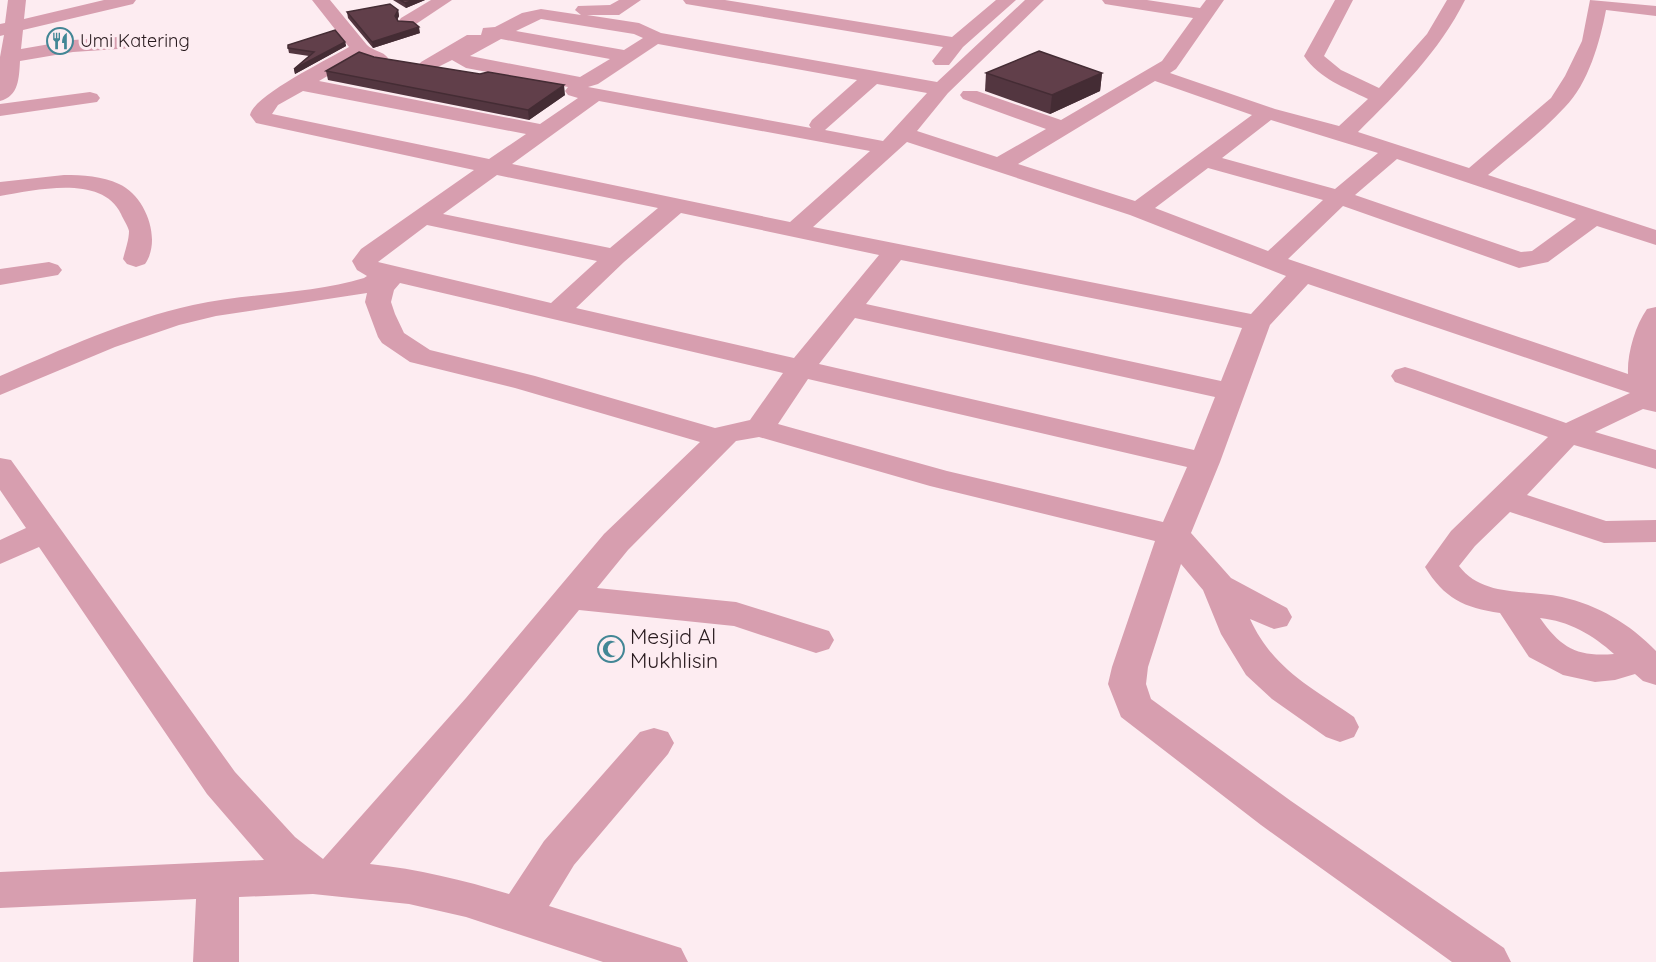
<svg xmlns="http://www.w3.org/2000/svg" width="1656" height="962" viewBox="0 0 1656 962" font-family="Quicksand,sans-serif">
<rect width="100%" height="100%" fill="#fdecf1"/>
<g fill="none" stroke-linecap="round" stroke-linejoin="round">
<g fill="#d79eaf" fill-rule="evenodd">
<path d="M8,0H26L24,19L104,0H136L133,4L23,30L21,49L73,40L133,36L140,38L142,42L140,46L133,48L73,52L20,61C19,78 19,96 0,101V57L4,35L0,36V24L5,23Z"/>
<path d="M312,0H330L367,45C373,51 383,51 388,58L385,62L378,64L358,58L319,81L540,124L578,98L568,95L565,91L568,87L466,68L452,60L428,72L421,70L418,66L421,62L467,35H481L483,28L495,27L522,13L541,9L581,15L575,10L578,6L610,5L619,0H641L619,15H587L639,23L661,33L937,82L1025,0H1044L948,93L917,131L997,157L1046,129L963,99L960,95L963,91H977L1061,120L1162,61L1193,18L1111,5L1105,4L1102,0H1147L1200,8L1206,0H1224L1176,69L1170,73L1275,109L1339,126L1368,99C1344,87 1320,79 1304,56L1335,0H1353L1324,56L1341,70L1379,88L1427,34L1447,0H1465C1439,52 1399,91 1358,132L1469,168L1551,98L1565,76L1582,41L1590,0L1656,6V16L1606,10C1600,42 1588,84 1565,107C1542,132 1514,153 1488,175L1656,230V245L1597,226L1548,262L1519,268L1343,206L1288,259L1628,374C1627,354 1635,326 1647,309L1656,307V412L1643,409L1595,432L1656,450V469L1574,445L1527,495L1606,521L1656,520V542L1604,543L1510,512L1475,546L1459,566C1483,598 1527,589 1562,597C1598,605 1630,624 1656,651V685L1643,681L1635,674L1615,680L1595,682L1563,675L1529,657L1500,613C1464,608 1444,598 1425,567L1451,531L1548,437L1395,382L1391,376L1395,370L1405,367L1415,370L1566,423L1630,393L1308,284L1270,325L1220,462L1191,533L1231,578L1287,608L1292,617L1287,626L1274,629L1250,619C1273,669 1311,687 1354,717L1359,727L1354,737L1340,742L1326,737L1272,699L1246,675L1221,634L1203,590L1181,564L1148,667L1146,684L1151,699L1291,801L1504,948L1511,962H1452L1261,825L1121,717L1108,684L1112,667L1155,541L930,486L759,437L736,441L628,550L597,588L736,602L829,631L834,640L829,649L816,653L734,626L579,610L370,864C418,869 463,880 509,894L544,841L640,732L654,728L668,732L674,743L668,754L574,865L549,906L681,948L688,962H603L466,917L409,904L313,894L239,897V962H193L196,899L0,908V872L264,860L207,794L39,547L0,564V540L26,528L0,490V458L11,460L235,772L295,837L323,859L466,698L604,534L700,442L515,388L410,362L382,343L378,337L365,302L367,293L216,316L179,325L115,347L0,395V376C63,349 125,320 193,305C247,293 313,294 364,278L367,276L357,270L352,261L361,249L474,170L256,123L250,115C254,95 329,59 349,47ZM541,19L634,34L643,38L624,50L516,31ZM501,39L610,59L580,77L470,56ZM658,44L857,80L812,120L809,125L811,128L588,87L598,84ZM1155,81L1252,115L1135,201L1018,164ZM877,84L927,93L883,141L825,130ZM303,91L526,134L489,159L272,114L278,105ZM599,101L870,151L790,222L512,164ZM1271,120L1378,153L1335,189L1222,158ZM907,142L1130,215L1286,276L1251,314L813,227ZM1397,159L1576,219L1532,251L1521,252L1355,195ZM1208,168L1323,200L1268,251L1155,208ZM497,175L658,208L610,248L443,214ZM681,213L879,255L794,358L576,308L624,262ZM427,225L597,261L551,303L378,262ZM901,260L1242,328L1221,381L866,304ZM400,283L783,373L750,420L715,428L535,376L430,350L404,333L395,314L391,302L394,290ZM855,318L1215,397L1194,450L819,364ZM808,379L1187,467L1163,522L947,471L778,424ZM1540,618C1569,621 1593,635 1614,654C1577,657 1561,648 1540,618Z"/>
<polygon points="431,0 452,0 413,26 401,26 398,22 401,18"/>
<polygon points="683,0 725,0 952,37 996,0 1016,0 963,47 949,65 935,65 932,61 943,47 692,5 686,4"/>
<polygon points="90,92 97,94 100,98 97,102 0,116 0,104"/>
<path d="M64,175C83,175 102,176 119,184C146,196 162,240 145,264L136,267L127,264L123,259C125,251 129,240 129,231C128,226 123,219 121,214C102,174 36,190 0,196V182Z"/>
<polygon points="49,262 58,265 62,270 58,275 0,285 0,269"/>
</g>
</g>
<g fill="#533640">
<polygon points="393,0 425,0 406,8"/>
<polygon points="398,10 399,16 397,20 398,21 420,33 373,48 348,18 347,12"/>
<polygon points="345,42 346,46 295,74 294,69 309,56 289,53 288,48"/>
<polygon points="374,57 565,95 529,120 328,80 326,71"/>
<polygon points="986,73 1102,73 1100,91 1050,114 985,91"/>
</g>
<g fill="#442c34">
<polygon points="414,0 425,0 406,8 405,3"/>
<polygon points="398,10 399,16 396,22 395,16"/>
<polygon points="419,27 420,33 373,48 372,42"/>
<polygon points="345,42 346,46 295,74 294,69"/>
<polygon points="1102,73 1100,91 1050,114 1052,95"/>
<polygon points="564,85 565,95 529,120 528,110"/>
</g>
<g fill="#613f4a" stroke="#442c34" stroke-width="1.5">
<polygon points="400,0 414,0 405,3"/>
<polygon points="390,4 398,10 395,16 398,21 413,22 419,27 372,42 347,12"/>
<polygon points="335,30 345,42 294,69 314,52 288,48 288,45"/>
<polygon points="1039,51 1102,73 1052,95 986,73"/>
<polygon points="359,52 374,57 480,74 488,72 564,85 528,110 326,71"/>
</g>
<defs>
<symbol id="restaurant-ring" viewBox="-11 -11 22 22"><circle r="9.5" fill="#fdecf1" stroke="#428695" stroke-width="1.5"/><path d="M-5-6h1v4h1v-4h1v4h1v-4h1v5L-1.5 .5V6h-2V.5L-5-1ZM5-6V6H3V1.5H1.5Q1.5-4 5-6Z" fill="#428695"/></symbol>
<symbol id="mosque-ring" viewBox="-11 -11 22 22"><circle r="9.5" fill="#fdecf1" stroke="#428695" stroke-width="1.5"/><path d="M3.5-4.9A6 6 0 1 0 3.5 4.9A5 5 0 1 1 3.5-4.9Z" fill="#428695"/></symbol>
</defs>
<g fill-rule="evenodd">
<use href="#restaurant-ring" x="45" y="26" width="30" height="30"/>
<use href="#mosque-ring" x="596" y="634" width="30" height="30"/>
</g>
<g text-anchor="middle" stroke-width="6" stroke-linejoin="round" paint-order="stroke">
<g font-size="18" fill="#281a1e" stroke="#fdecf1" text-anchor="start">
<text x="80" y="47">Umi Katering</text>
</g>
<g font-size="21" fill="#281a1e" stroke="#fdecf1" text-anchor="start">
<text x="630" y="644">Mesjid Al<tspan x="630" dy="24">Mukhlisin</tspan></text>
</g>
</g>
</svg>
